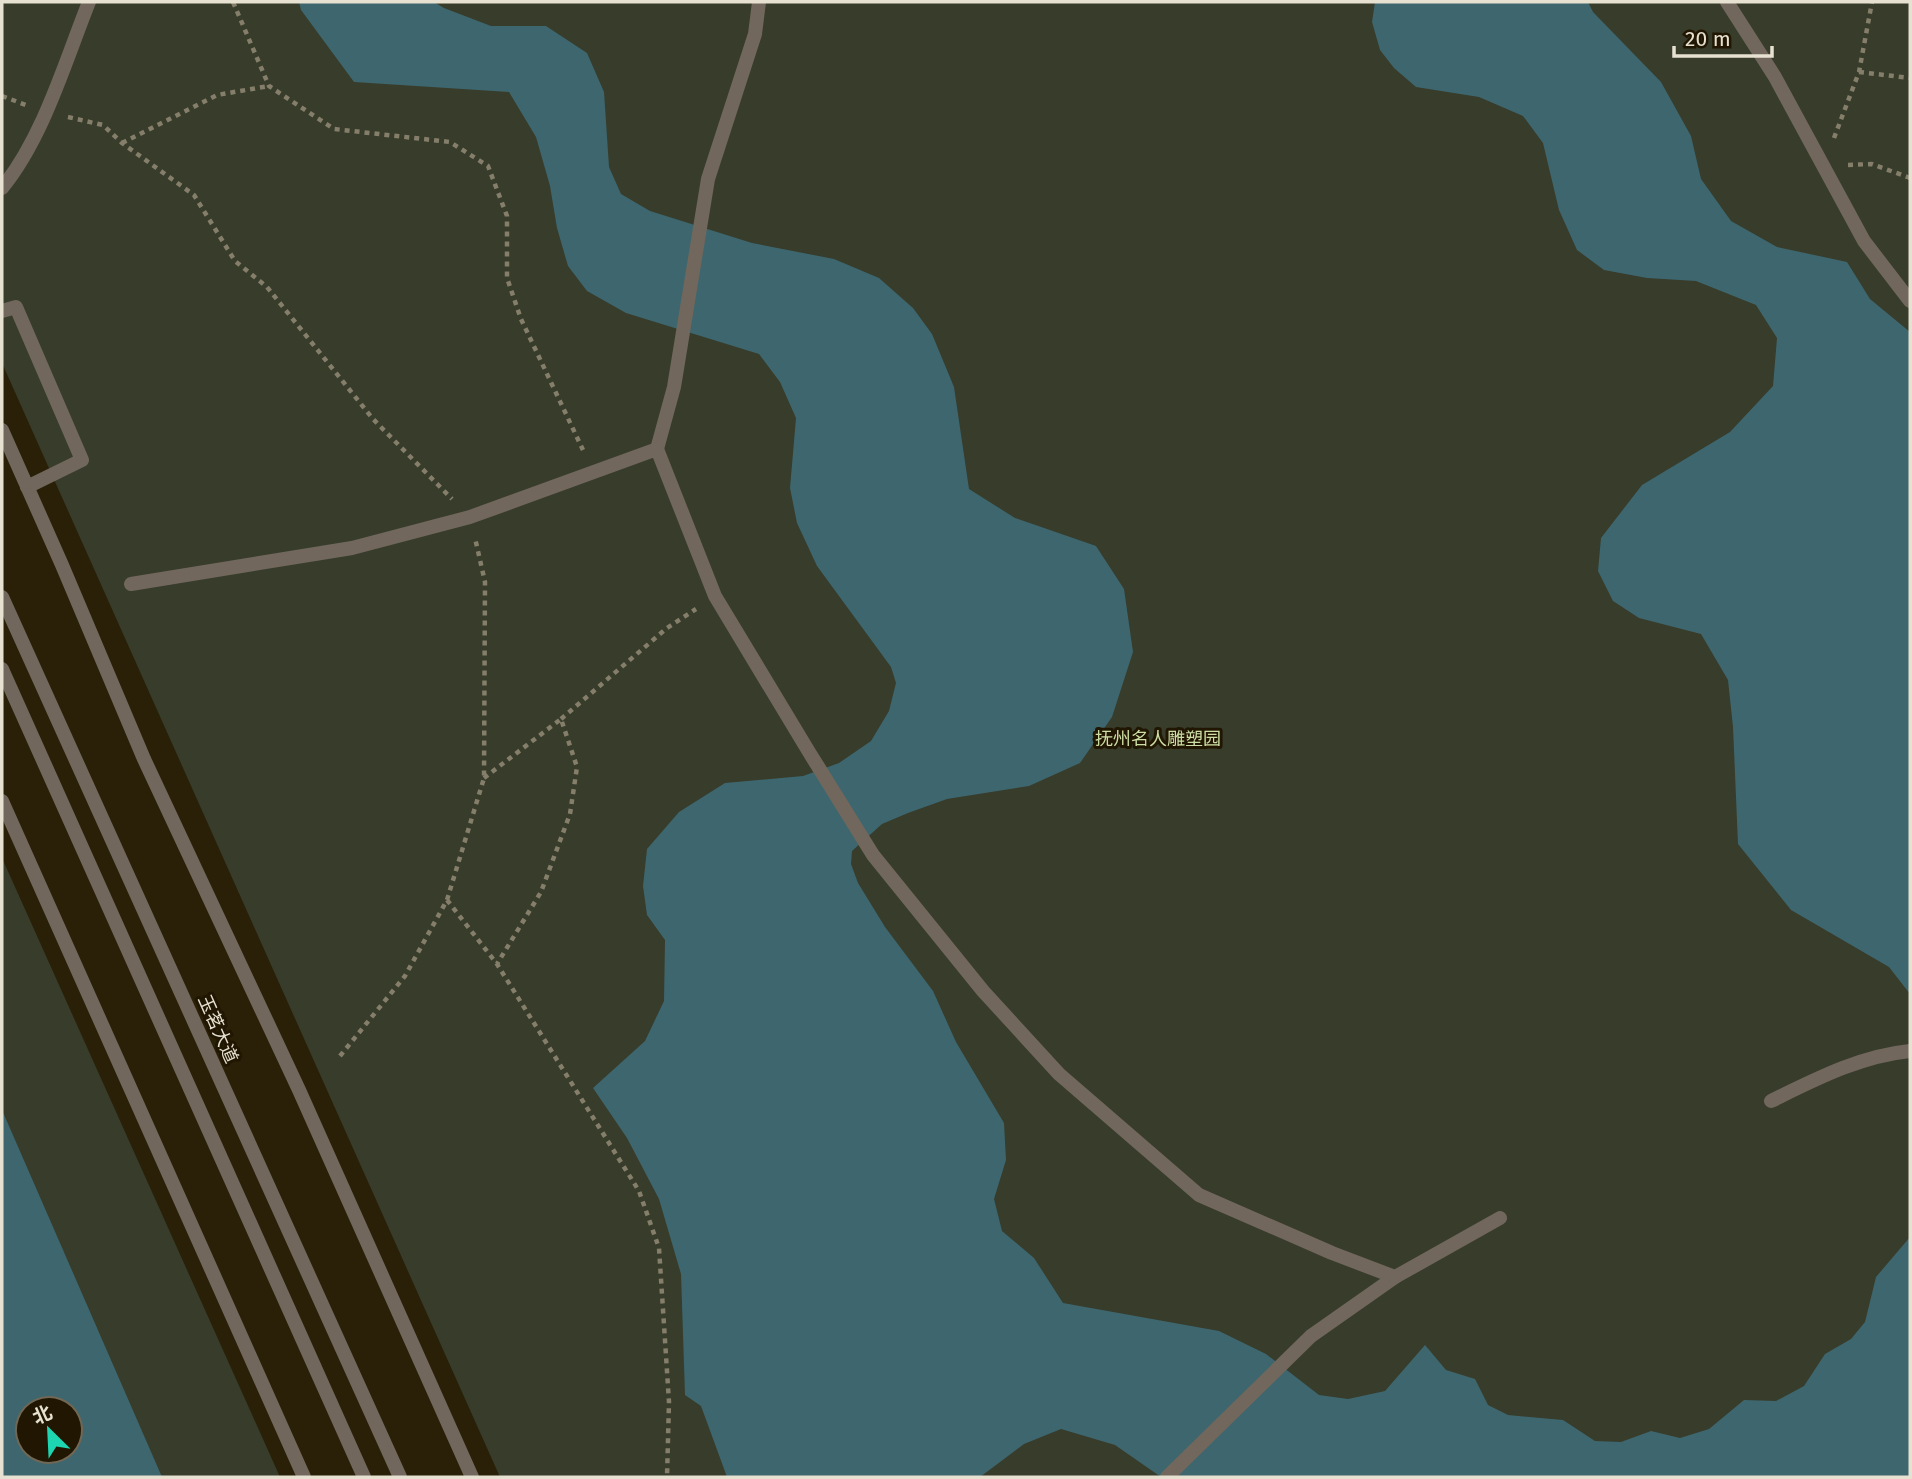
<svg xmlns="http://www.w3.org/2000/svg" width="1912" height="1479" viewBox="0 0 1912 1479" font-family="'Fira Sans','Noto Sans SC',sans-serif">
<rect width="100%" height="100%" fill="#292007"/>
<g fill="#373c2b" fill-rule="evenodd">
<polygon points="2,2 1910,2 1910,1477 500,1477 2,363"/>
<path d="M2,858L280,1477H2ZM28,1409H70V1451H28Z"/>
</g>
<g fill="#3e666e" fill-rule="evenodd">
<polygon points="299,2 434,2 444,8 491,26 546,26 587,53 604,92 609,167 621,194 650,211 752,243 834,259 879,278 913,308 932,334 954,387 969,489 1015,518 1096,546 1124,589 1133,652 1112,717 1080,763 1029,786 947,799 908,813 882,824 852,851 851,864 858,883 885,927 933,991 956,1042 1004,1123 1006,1160 994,1199 1002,1231 1034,1258 1063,1303 1219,1331 1266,1354 1319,1395 1348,1399 1385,1391 1425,1345 1446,1370 1475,1379 1488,1405 1508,1415 1563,1420 1595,1441 1621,1442 1651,1431 1680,1438 1709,1429 1744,1400 1776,1401 1804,1386 1825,1354 1851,1339 1865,1322 1876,1277 1910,1237 1910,1183 1910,1477 1161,1477 1115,1445 1061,1429 1024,1444 980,1477 727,1477 701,1406 685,1395 681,1274 659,1199 627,1138 593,1088 645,1041 664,1001 665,940 647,915 643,886 647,849 679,812 725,783 803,776 839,763 871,741 889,711 896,683 891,667 817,566 797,523 790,488 796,418 780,382 759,354 626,313 587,291 568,266 557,228 550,186 536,137 509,92 354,82 301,10"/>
<polygon points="1375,2 1588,2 1593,12 1661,82 1691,136 1701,179 1731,221 1777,247 1847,262 1870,299 1910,332 1910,994 1889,967 1791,910 1738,844 1733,727 1728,680 1701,634 1639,618 1613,601 1598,571 1601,538 1642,485 1730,432 1773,386 1777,338 1756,305 1696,281 1647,278 1604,270 1577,250 1559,210 1543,143 1523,116 1479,97 1416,87 1394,68 1380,50 1372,22"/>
<path d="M2,1110L162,1477H2ZM28,1409H70V1451H28Z"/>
</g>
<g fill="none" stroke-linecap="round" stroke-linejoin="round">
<g stroke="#857e6a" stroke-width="4.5" stroke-dasharray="5 5" stroke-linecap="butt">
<polyline points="233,2 269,86 334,129 450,142 488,166 507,216 507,278 521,319 583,450"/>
<polyline points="1859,72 1910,78"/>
<polyline points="2,96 26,105"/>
<polyline points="68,117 103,125 122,143 194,195 235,261 267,287 373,419 452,499"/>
<polyline points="1834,138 1859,72 1872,2"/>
<polyline points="122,143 217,95 269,86"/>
<polyline points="1848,165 1872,164 1910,178"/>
<polyline points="561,719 667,628 696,609"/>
<polyline points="484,778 561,719 577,767 570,814 541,892 497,964"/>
<polyline points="447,900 497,964 639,1191 659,1248 669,1402 667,1477"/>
<polyline points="340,1056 405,976 447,900 484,778 485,582 475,538"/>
</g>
<g stroke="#71675c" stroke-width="14">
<polyline points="1727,2 1775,77 1864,241 1910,301"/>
<path d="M2,188C43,138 65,62 89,2"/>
<polyline points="2,430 62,565 144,759 299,1090 472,1477"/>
<polyline points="657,449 674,387 708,179 755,34 759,2"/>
<polyline points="131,584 352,548 470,517 657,449 715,596 809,752 873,855 983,991 1059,1074 1199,1195 1332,1253 1395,1277 1311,1336 1167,1477"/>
<polyline points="2,801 304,1477"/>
<path d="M1771,1101C1816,1079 1860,1056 1910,1051"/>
<polyline points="1395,1277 1500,1218"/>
</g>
<polyline stroke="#71675c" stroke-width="14" points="2,311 16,307 82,460 27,487"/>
<g stroke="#71675c" stroke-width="14">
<polyline points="2,597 400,1477"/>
<polyline points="2,669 364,1477"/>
</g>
</g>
<g text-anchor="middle" stroke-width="6" stroke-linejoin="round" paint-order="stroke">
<g font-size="18" fill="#cddea5" stroke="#201601">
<text x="1158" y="745">抚州名人雕塑园</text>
</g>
<g font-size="18" fill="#e7e1d2" stroke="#201601">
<text transform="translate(218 1029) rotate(66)" y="6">玉茗大道</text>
</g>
</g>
<rect width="1912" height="1479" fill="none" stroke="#e7e1d2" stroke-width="7"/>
<g transform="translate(49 1430) rotate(336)"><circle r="33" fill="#201601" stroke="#706755" stroke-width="2"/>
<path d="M0-5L12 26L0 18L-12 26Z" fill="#1dd5b1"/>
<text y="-10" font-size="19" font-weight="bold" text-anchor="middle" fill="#e7e1d2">北</text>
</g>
<path d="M1674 46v10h98v-10" fill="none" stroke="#e7e1d2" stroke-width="3.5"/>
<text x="1685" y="46" font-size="21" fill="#e7e1d2" stroke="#201601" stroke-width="5" paint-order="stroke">20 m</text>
</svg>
